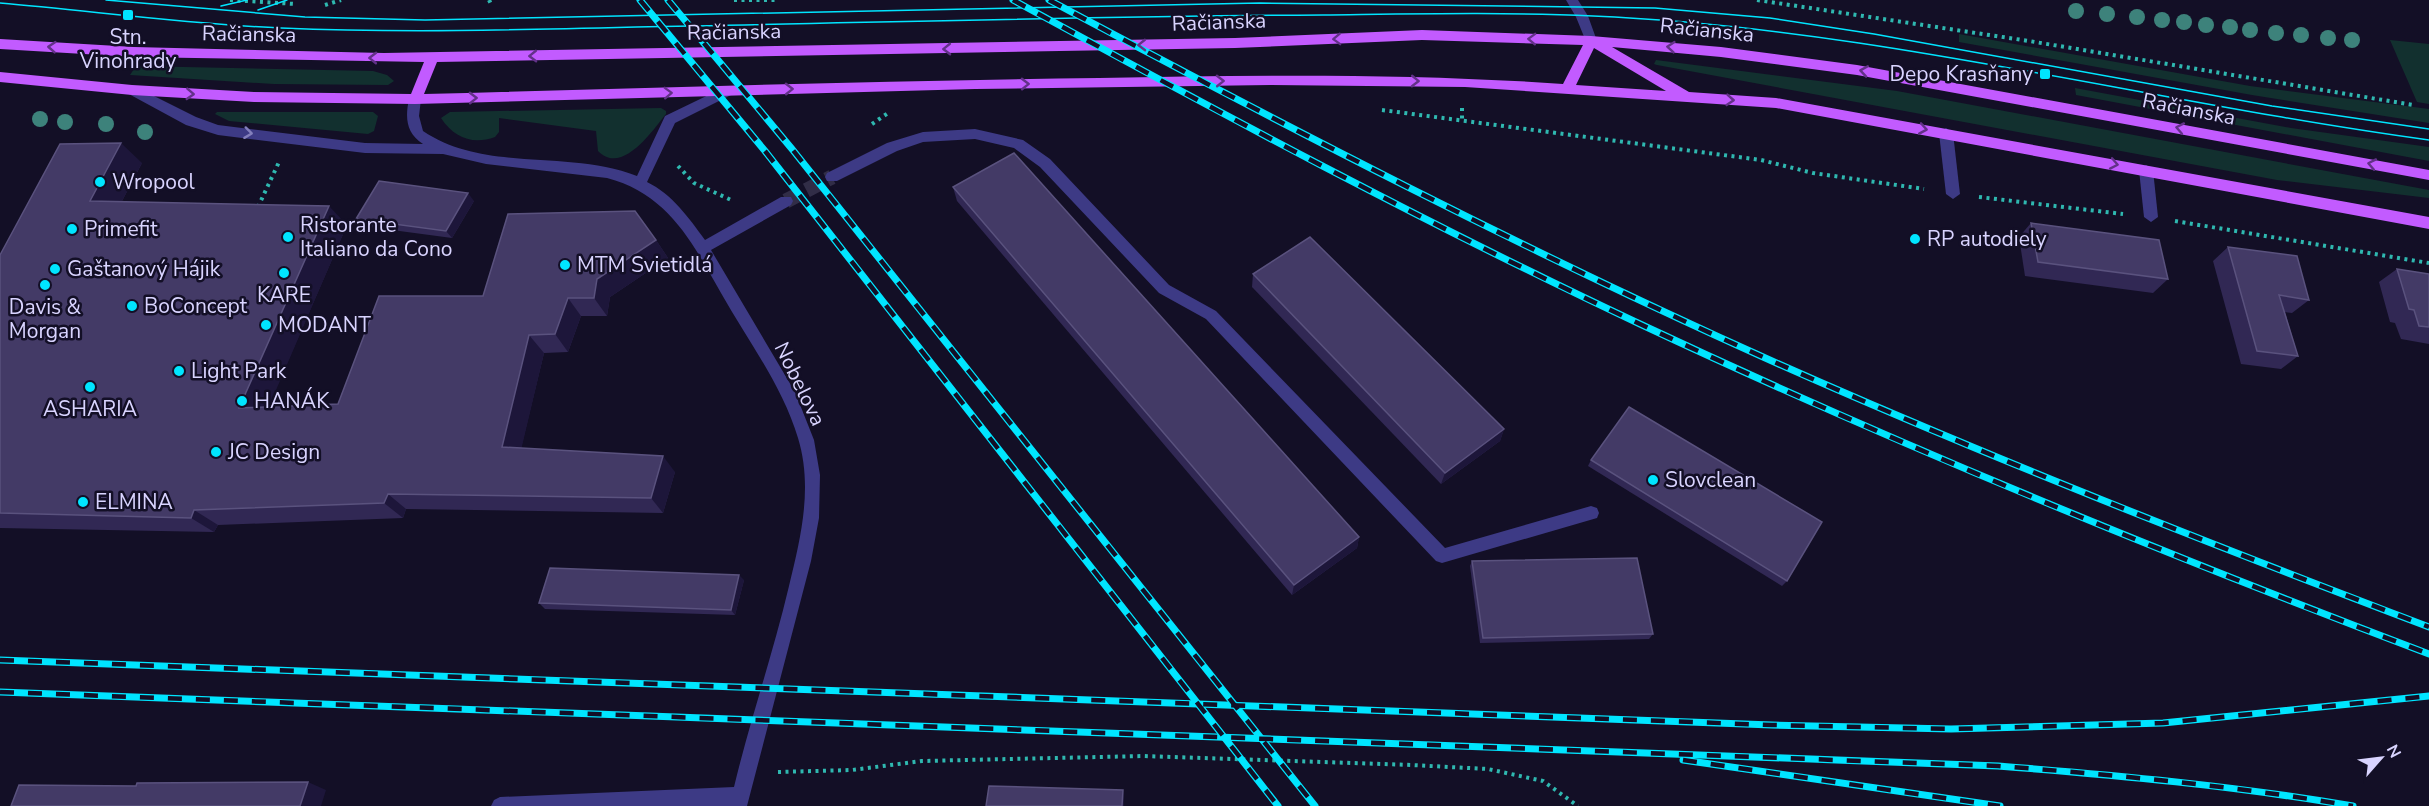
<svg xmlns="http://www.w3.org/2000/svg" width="2429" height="806" viewBox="0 0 2429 806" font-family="'Nunito Sans',sans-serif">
<rect width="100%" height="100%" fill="#130f26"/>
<g fill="#12302f">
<polygon points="1959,34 2250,86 2429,109 2429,123 2252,95 1959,42"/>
<polygon points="2390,40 2429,44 2429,104 2417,102"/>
<polygon points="1656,60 1897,91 2429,190 2429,198 2277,180 1657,65 1654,64"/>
<polygon points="136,66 373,71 387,75 394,81 388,85 274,84 130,75"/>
<polygon points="2075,88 2291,128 2429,147 2429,161 2076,95"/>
<path d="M661,108L666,111V114C653,130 622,176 598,151L596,131L499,118V132L495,137C473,145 454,138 441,118L450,112Z"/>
<polygon points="217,112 373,112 378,116 374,131 368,134 229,121 215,114"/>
</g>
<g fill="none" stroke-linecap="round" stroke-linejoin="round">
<polyline stroke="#312d47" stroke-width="15" stroke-dasharray="15 8" stroke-linecap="butt" points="786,201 832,177"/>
<g stroke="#2fb8b0" stroke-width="4" stroke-dasharray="3 4.5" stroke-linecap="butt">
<polyline points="230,0 296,4"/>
<polyline points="489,0 492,6"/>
<polyline points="734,0 776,0"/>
<polyline points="1757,0 2029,41 2413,105"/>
<polyline points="325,5 341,0"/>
<polyline points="1462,108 1462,122"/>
<polyline points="1382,110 1761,160 1813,173 1924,189"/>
<polyline points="872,124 888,113"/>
<polyline points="678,166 694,183 731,200"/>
<polyline points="1979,197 2123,214"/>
<polyline points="258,207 279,162"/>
<polyline points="2175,221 2429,263"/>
<polyline points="778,772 852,770 922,761 1143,756 1411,765 1488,769 1543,781 1578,806"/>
</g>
<g fill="#3d3a85" fill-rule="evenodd">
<polygon points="1566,0 1578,0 1588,16 1597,41 1595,44 1587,44 1576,17"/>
<path d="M132,85L196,117L218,125L365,143L423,144C406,133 405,118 409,99L415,94L421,99L419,116L423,131C485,173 568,149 637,176L665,116L725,87H735L736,90L735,93L675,123L647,182C672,194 689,218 705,240L781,197H791L793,201L791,205L711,250L795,392L814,440L820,475L819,518L811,561L747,806H491L494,800L500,797L734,787C750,720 773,654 789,586C801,537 813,487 798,438C782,385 748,341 721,293C692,242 668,194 607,178L486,164L443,154L365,153L218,135L186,125L127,93L126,90L127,87Z"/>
<polygon points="1946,128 1953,133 1960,194 1953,199 1946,194 1939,133"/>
<polygon points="975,129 1023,140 1050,159 1169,285 1216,311 1445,548 1591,506 1597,508 1599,513 1597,518 1442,563 1436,561 1206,319 1159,293 1040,167 1014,148 975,139 923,142 897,151 837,181 827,181 825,177 827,173 887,143 923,132"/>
<polygon points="2146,165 2153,170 2158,217 2151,222 2144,217 2139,170"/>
</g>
<path fill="#c25bff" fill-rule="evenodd" d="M1422,30L1591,36L1721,47L1857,65L2429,170V180L1857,75L1721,57L1612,47L1689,92L1776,98L2429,217V229L1776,108L1465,87L1271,85L975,89L415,104L254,102L132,95L0,82V72L132,85L254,92L411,94L424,62L134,57L0,49V39L134,47L384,53L1235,38ZM1422,40L1583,45L1563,84C1409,73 1254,75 1099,78C874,81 649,88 424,94L437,62L1235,48ZM1594,48L1666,91L1576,85Z"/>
<g stroke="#00e5ff" stroke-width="1.5">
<polyline points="106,0 305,17 425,20 1260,3 1655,8 1770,18 1874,34 2272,106 2429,129"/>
<path d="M0,3C93,11 187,24 281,28C399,33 518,30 636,27C865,23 1094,16 1323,15C1413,14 1503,12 1593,16C1875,28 2150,102 2429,140"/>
<polyline points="221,6 247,0"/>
<polyline points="258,10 287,0"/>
</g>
<defs>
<g id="rail">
<polyline points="640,0 765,151 1278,806"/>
<polyline points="668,0 792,149 1315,806"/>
<path d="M1013,0C1220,113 1427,224 1640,324C1898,445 2162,553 2429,654"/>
<path d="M1049,0C1287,127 1526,251 1772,361C1988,457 2208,543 2429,627"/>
<polyline points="0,660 1772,725 1951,729 2163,723 2429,696"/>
<path d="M0,692L1998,766C2117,775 2235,786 2353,806"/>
<polyline points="1683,760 2000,806"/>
</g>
</defs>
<use href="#rail" stroke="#00e5ff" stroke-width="7"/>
<use href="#rail" stroke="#130f26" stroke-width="4.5" stroke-dasharray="14" stroke-linecap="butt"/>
</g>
<g fill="#3d827b">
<circle cx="2076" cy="11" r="8"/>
<circle cx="2107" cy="14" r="8"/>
<circle cx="2137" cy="17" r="8"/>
<circle cx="2162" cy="20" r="8"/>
<circle cx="2184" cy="22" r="8"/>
<circle cx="2206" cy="25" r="8"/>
<circle cx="2230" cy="27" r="8"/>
<circle cx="2250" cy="30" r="8"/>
<circle cx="2276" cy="33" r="8"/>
<circle cx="2301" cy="35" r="8"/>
<circle cx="2328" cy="38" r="8"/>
<circle cx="2352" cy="40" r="8"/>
<circle cx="40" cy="119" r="8"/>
<circle cx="65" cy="122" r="8"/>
<circle cx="106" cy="124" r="8"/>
<circle cx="145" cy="132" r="8"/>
</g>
<g fill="#312854">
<polygon points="142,163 122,201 347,225 268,407 338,404 483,296 656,240 668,258 610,297 607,316 581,316 568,352 544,353 521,448 675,472 663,513 406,509 403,518 218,525 214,532 0,528 0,255"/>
<polygon points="953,187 1359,537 1357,548 1292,595 957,201"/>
<polygon points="474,201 452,238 362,226 356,219"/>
<polygon points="2031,223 2168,279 2153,293 2025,276 2019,237"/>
<polygon points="2228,247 2309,300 2292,313 2285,312 2298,356 2281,369 2241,364 2213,261"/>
<polygon points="2397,269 2429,274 2429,344 2401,339 2395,323 2390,322 2379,282"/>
<polygon points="1253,274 1504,429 1500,441 1441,484 1252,287"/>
<polygon points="1591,460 1787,581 1782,586 1588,466"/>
<polygon points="1472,561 1653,634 1649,639 1480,643 1470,566"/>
<polygon points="744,580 735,615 545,609 539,603"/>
</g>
<g fill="#1d163a">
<polygon points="121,143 142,163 112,220 90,201"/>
<polygon points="468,193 474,201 452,238 446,231"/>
<polygon points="329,206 347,225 261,425 239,408"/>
<polygon points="656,240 668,258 610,297 607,316 594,298 597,279"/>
<polygon points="568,298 581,316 568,352 555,334"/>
<polygon points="529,335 544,353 518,463 502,447"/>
<polygon points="1504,429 1500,441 1441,484 1445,473"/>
<polygon points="663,456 675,472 663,513 651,498"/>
<polygon points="388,494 406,509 403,518 384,503"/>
<polygon points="194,510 218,525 214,532 191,518"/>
<polygon points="1359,537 1357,548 1292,595 1294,585"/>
<polygon points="739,575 744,580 735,615 731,610"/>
<polygon points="308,782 326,790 321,806 300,806"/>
<polygon points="1123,790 1124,797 1124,806 1122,806"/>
</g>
<g fill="#433a66" stroke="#5a527e" stroke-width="1.5">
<polygon points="121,143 90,201 329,206 239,408 338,404 379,296 483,296 508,214 635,211 656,240 597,279 594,298 568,298 555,334 529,335 502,447 663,456 651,498 388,494 384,503 194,510 191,518 0,513 0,255 60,144"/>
<polygon points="1014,153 1359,537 1294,585 953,187"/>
<polygon points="379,181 468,193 446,231 356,219"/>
<polygon points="2031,223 2159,240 2168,279 2038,262"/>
<polygon points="1310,237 1504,429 1445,473 1253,274"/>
<polygon points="2228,247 2297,256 2309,300 2279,295 2298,356 2257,351"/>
<polygon points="2397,269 2429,274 2429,327 2419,326 2414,310 2409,309"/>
<polygon points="1629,407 1822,522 1787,581 1591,460"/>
<polygon points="1637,558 1653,634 1483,638 1472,561"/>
<polygon points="550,568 739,575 731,610 539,603"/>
<polygon points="308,782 300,806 11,806 19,785 136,786 137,783"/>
<polygon points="989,786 1123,790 1122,806 986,806"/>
</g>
<defs><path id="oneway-chevron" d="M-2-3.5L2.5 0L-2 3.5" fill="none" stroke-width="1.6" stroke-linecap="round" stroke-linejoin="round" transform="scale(1.5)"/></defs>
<g stroke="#623188">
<use href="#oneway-chevron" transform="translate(1337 39) rotate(178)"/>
<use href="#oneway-chevron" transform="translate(1532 39) rotate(-178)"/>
<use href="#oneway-chevron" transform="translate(1142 45) rotate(179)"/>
<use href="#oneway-chevron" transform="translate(52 47) rotate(-176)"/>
<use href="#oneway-chevron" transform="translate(1671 47) rotate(-175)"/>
<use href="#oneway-chevron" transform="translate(947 49) rotate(179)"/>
<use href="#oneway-chevron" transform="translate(533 56) rotate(179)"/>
<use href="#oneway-chevron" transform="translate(373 58) rotate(-179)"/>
<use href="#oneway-chevron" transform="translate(1864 71) rotate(-171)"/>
<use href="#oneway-chevron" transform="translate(1220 81) rotate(-1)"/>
<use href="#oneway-chevron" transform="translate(1415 81) rotate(1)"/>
<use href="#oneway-chevron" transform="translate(1025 84) rotate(-1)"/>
<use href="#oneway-chevron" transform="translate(789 89) rotate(-1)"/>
<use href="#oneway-chevron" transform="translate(668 93) rotate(-2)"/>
<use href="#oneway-chevron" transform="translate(190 94) rotate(3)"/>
<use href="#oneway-chevron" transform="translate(473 98) rotate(-1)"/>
<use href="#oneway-chevron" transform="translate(1730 100) rotate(4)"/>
<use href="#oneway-chevron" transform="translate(2180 128) rotate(-169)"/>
<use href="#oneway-chevron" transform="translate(1923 129) rotate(10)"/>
<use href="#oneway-chevron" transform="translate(2114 164) rotate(11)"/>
<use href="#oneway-chevron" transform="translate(2372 164) rotate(-169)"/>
</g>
<use stroke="#837fbc" href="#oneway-chevron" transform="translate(248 133) rotate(7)"/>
<g fill="#00e5ff" stroke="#130f26" stroke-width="2">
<rect x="122" y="9" width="12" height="12" rx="3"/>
<rect x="2039" y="68" width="12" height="12" rx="3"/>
<circle cx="100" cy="182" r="6"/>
<circle cx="72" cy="229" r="6"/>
<circle cx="288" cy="237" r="6"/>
<circle cx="1915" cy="239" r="6"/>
<circle cx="565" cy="265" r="6"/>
<circle cx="55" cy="269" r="6"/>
<circle cx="284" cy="273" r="6"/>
<circle cx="45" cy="285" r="6"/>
<circle cx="132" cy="306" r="6"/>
<circle cx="266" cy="325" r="6"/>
<circle cx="179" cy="371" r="6"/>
<circle cx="90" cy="387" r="6"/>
<circle cx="242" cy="401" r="6"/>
<circle cx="216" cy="452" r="6"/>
<circle cx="1653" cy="480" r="6"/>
<circle cx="83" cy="502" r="6"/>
</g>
<g text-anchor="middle" stroke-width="5" stroke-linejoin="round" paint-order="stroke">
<g font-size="21" fill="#d9d4ff" stroke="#130f26">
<text transform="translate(1219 22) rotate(-2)" y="7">Račianska</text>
<text transform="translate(1707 30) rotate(6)" y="7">Račianska</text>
<text transform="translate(734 32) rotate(-1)" y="7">Račianska</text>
<text transform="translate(249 34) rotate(1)" y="7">Račianska</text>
<text transform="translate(2189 109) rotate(11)" y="7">Račianska</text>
<text transform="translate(800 384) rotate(64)" y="7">Nobelova</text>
</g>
<g font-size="21" fill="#d9d4ff" stroke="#130f26" text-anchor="start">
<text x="128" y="44" text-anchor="middle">Stn.<tspan x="128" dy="24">Vinohrady</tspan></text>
<text x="2033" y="81" text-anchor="end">Depo Krasňany</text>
<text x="112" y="189">Wropool</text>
<text x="300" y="232">Ristorante<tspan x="300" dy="24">Italiano da Cono</tspan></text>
<text x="84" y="236">Primefit</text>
<text x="1927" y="246">RP autodiely</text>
<text x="577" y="272">MTM Svietidlá</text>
<text x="67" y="276">Gaštanový Hájik</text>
<text x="284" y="302" text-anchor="middle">KARE</text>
<text x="144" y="313">BoConcept</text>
<text x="45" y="314" text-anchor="middle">Davis &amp;<tspan x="45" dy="24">Morgan</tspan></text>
<text x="278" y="332">MODANT</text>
<text x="191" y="378">Light Park</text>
<text x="254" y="408">HANÁK</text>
<text x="90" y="416" text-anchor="middle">ASHARIA</text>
<text x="228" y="459">JC Design</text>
<text x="1665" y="487">Slovclean</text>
<text x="95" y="509">ELMINA</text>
</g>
</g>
<g transform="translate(2381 758) rotate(62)" stroke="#130f26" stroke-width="4.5" paint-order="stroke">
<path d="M0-4.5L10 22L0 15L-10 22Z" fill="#d9d4ff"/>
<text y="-9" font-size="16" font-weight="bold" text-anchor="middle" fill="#d9d4ff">N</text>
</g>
</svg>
